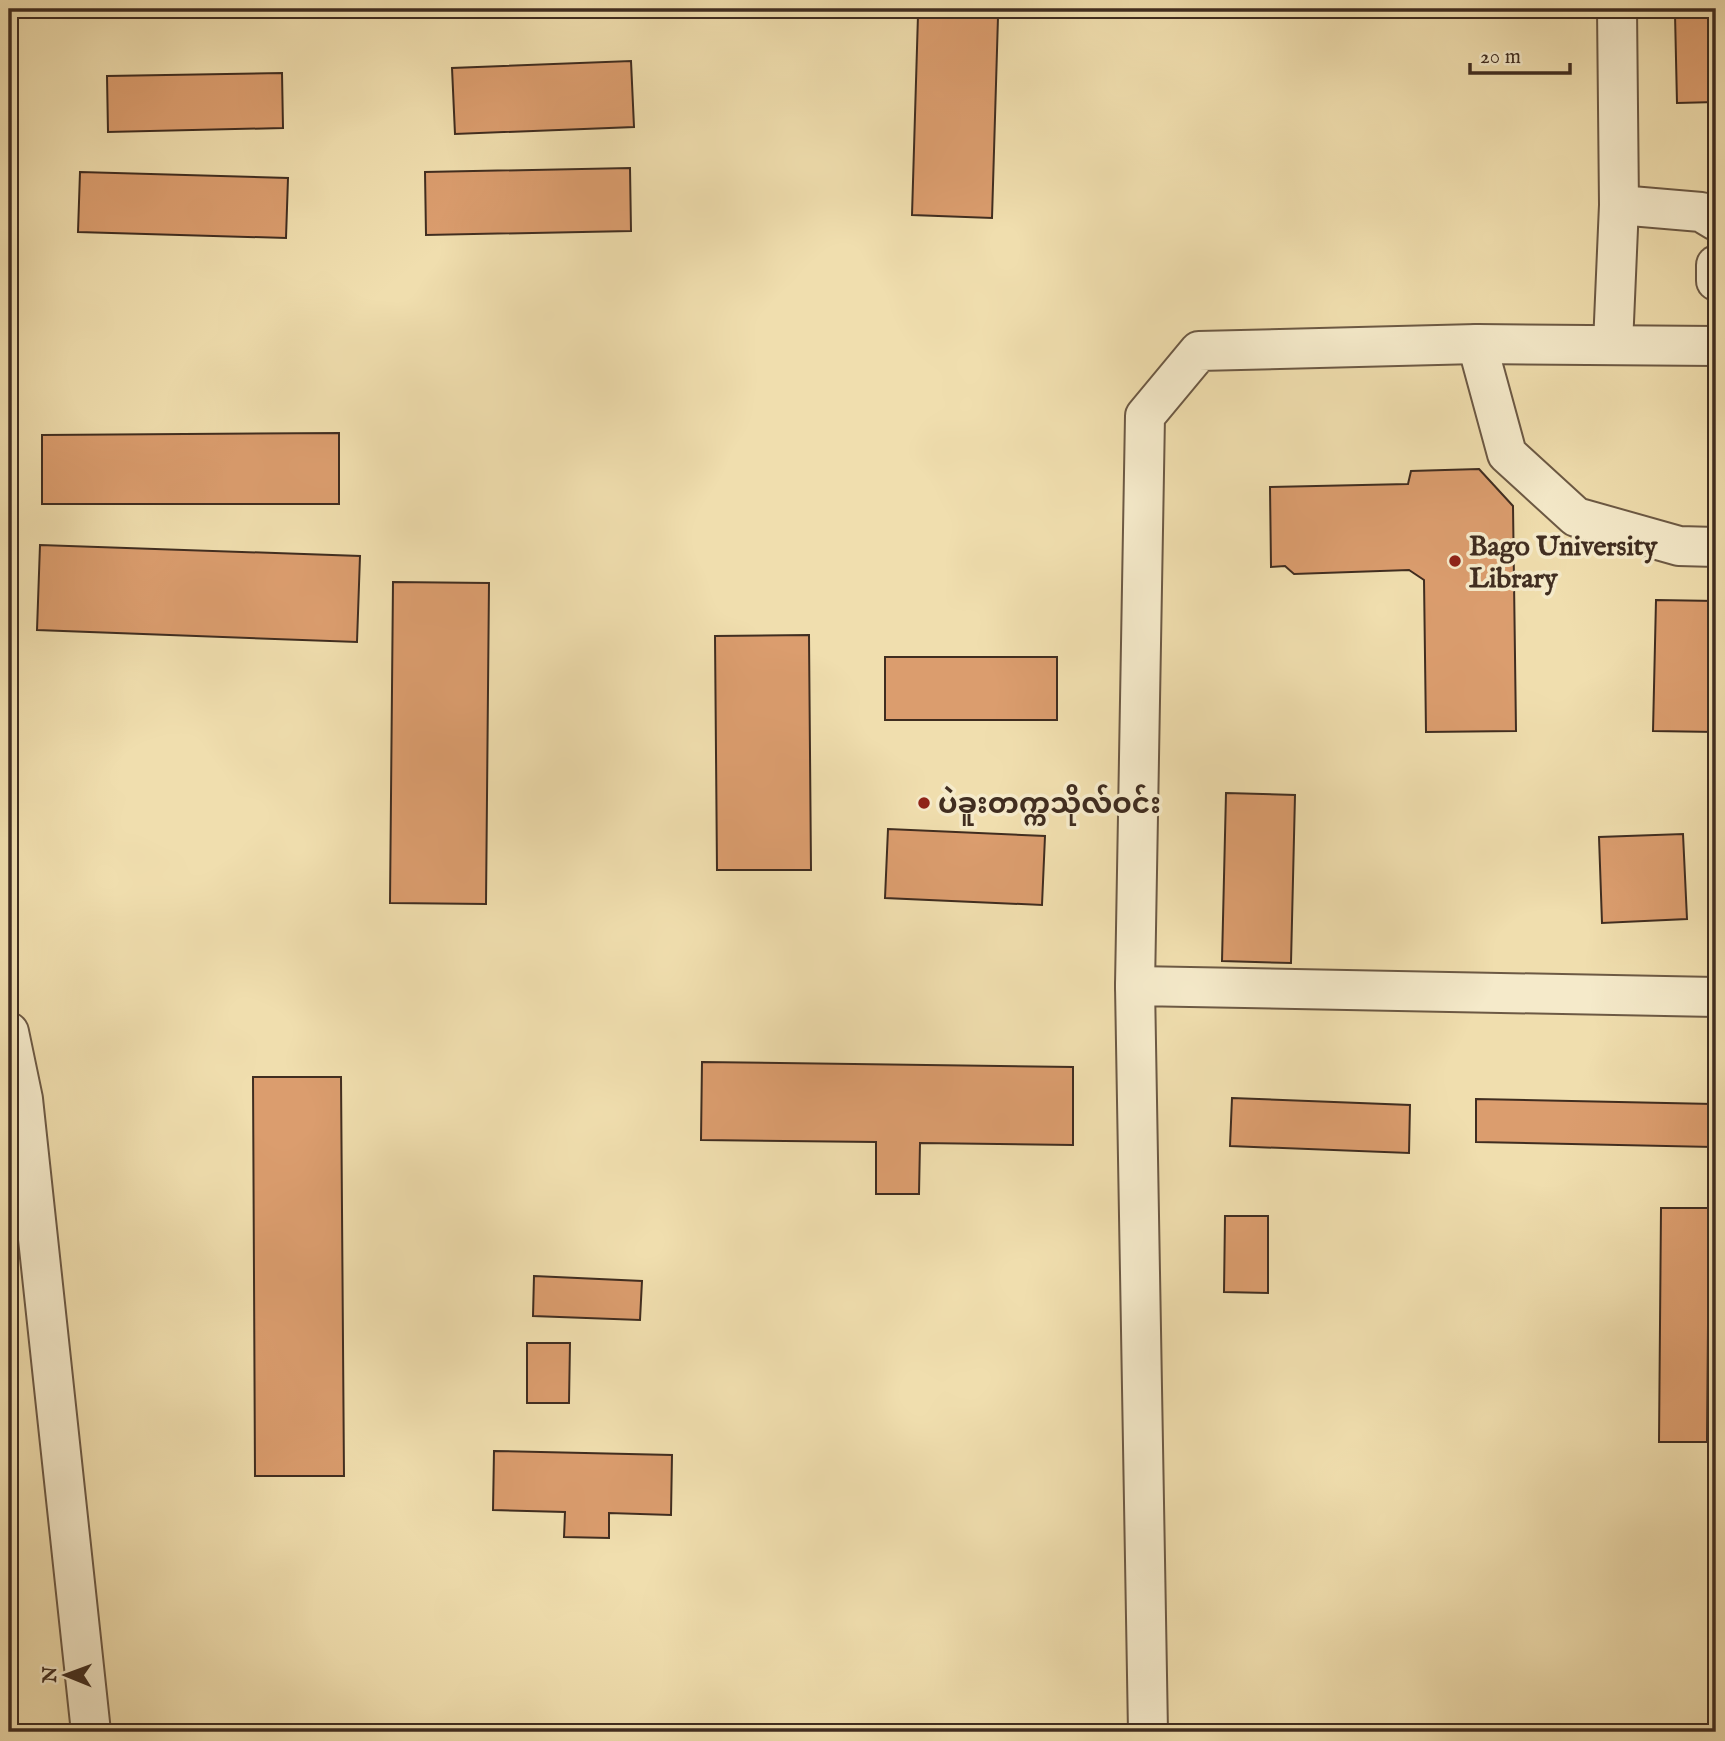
<svg xmlns="http://www.w3.org/2000/svg" width="1725" height="1741" viewBox="0 0 1725 1741" font-family="'IM FELL English','Noto Sans Myanmar',serif">
<rect width="100%" height="100%" fill="#f0deae"/>
<filter id="stains"><feTurbulence type="fractalNoise" baseFrequency=".00286" numOctaves="4"/><feColorMatrix values="0 0 0 0 .2 0 0 0 0 .09 0 0 0 0 .02 0 0 0 .5 -.17"/></filter>
<radialGradient id="worn" r=".72"><stop offset=".6" stop-color="#630" stop-opacity="0"/><stop offset="1" stop-color="#630" stop-opacity=".3"/></radialGradient>
<g fill="#db9d6e" stroke="#402d20" stroke-width="2">
<polygon points="1715,9 1716,9 1716,102 1677,103 1675,14 1715,13"/>
<polygon points="918,15 998,17 992,218 912,215"/>
<polygon points="631,61 634,127 455,134 452,68"/>
<polygon points="282,73 283,128 108,132 107,76"/>
<polygon points="630,168 631,231 426,235 425,172"/>
<polygon points="80,172 288,178 286,238 78,232"/>
<polygon points="339,433 339,504 42,504 42,435"/>
<polygon points="1479,469 1513,506 1516,731 1426,732 1424,580 1409,570 1294,574 1285,566 1271,567 1270,487 1408,484 1411,471"/>
<polygon points="40,545 360,556 357,642 37,630"/>
<polygon points="393,582 489,583 486,904 390,903"/>
<polygon points="1656,600 1716,601 1715,732 1653,731"/>
<polygon points="809,635 811,870 717,870 715,636"/>
<rect x="885" y="657" width="172" height="63"/>
<polygon points="1226,793 1295,795 1291,963 1222,961"/>
<polygon points="888,829 1045,836 1042,905 885,898"/>
<polygon points="1683,834 1687,919 1602,923 1599,837"/>
<polygon points="702,1062 1073,1067 1073,1145 920,1143 919,1194 876,1194 876,1142 701,1140"/>
<polygon points="253,1077 341,1077 344,1476 255,1476"/>
<polygon points="1232,1098 1410,1105 1409,1153 1230,1146"/>
<polygon points="1476,1099 1713,1104 1713,1147 1476,1142"/>
<polygon points="1661,1208 1709,1208 1707,1442 1659,1442"/>
<polygon points="1225,1216 1268,1216 1268,1293 1224,1292"/>
<polygon points="534,1276 642,1281 640,1320 533,1316"/>
<polygon points="527,1343 570,1343 569,1403 527,1403"/>
<polygon points="494,1451 672,1455 671,1515 609,1513 609,1538 564,1537 565,1512 493,1510"/>
</g>
<g fill="none" stroke-linecap="round" stroke-linejoin="round">
<defs>
<g id="street">
<polyline points="1619,205 1701,212 1716,221"/>
<polyline points="1716,265 1716,281"/>
<polyline points="1477,344 1507,454 1576,517 1679,546 1716,547"/>
<polyline points="1613,345 1619,205 1617,9"/>
<polyline points="1135,986 1145,416 1199,351 1477,344 1716,346"/>
<polyline points="9,1032 23,1099 91,1732"/>
<polyline points="1148,1732 1135,986 1716,997"/>
</g>
</defs>
<use href="#street" stroke="#6c5944" stroke-width="42"/>
<use href="#street" stroke="#f5eaca" stroke-width="38"/>
</g>
<g fill="#8f2418" stroke="#f5eaca" stroke-width="2.5">
<circle cx="1455" cy="561" r="7"/>
<circle cx="924" cy="803" r="7"/>
</g>
<g text-anchor="middle" stroke-width="7" stroke-linejoin="round" paint-order="stroke">
<g font-size="28" font-weight="bold" fill="#402d20" stroke="#f5eaca" text-anchor="start">
<text x="1469" y="555">Bago University<tspan x="1469" dy="32">Library</tspan></text>
<text x="938" y="813">ပဲခူးတက္ကသိုလ်ဝင်း</text>
</g>
</g>
<rect width="1725" height="1741" fill="none" stroke="#f0deae" stroke-width="35"/>
<rect x="10" y="10" width="1704" height="1720" fill="none" stroke="#402d20" stroke-width="3.5"/>
<rect x="18" y="18" width="1690" height="1706" fill="none" stroke="#402d20" stroke-width="2"/>
<g transform="translate(66 1675) rotate(271)" stroke="#f5eaca" stroke-width="5" paint-order="stroke">
<path d="M0-5L12 26L0 18L-12 26Z" fill="#402d20"/>
<text y="-10" font-size="19" font-weight="bold" text-anchor="middle" fill="#402d20">N</text>
</g>
<path d="M1470 63v10h100v-10" fill="none" stroke="#402d20" stroke-width="3.5"/>
<text x="1480" y="63" font-size="21" fill="#402d20" stroke="#f5eaca" stroke-width="5" paint-order="stroke">20 m</text>
<rect width="100%" height="100%" filter="url(#stains)"/>
<rect width="100%" height="100%" fill="url(#worn)"/>
</svg>
